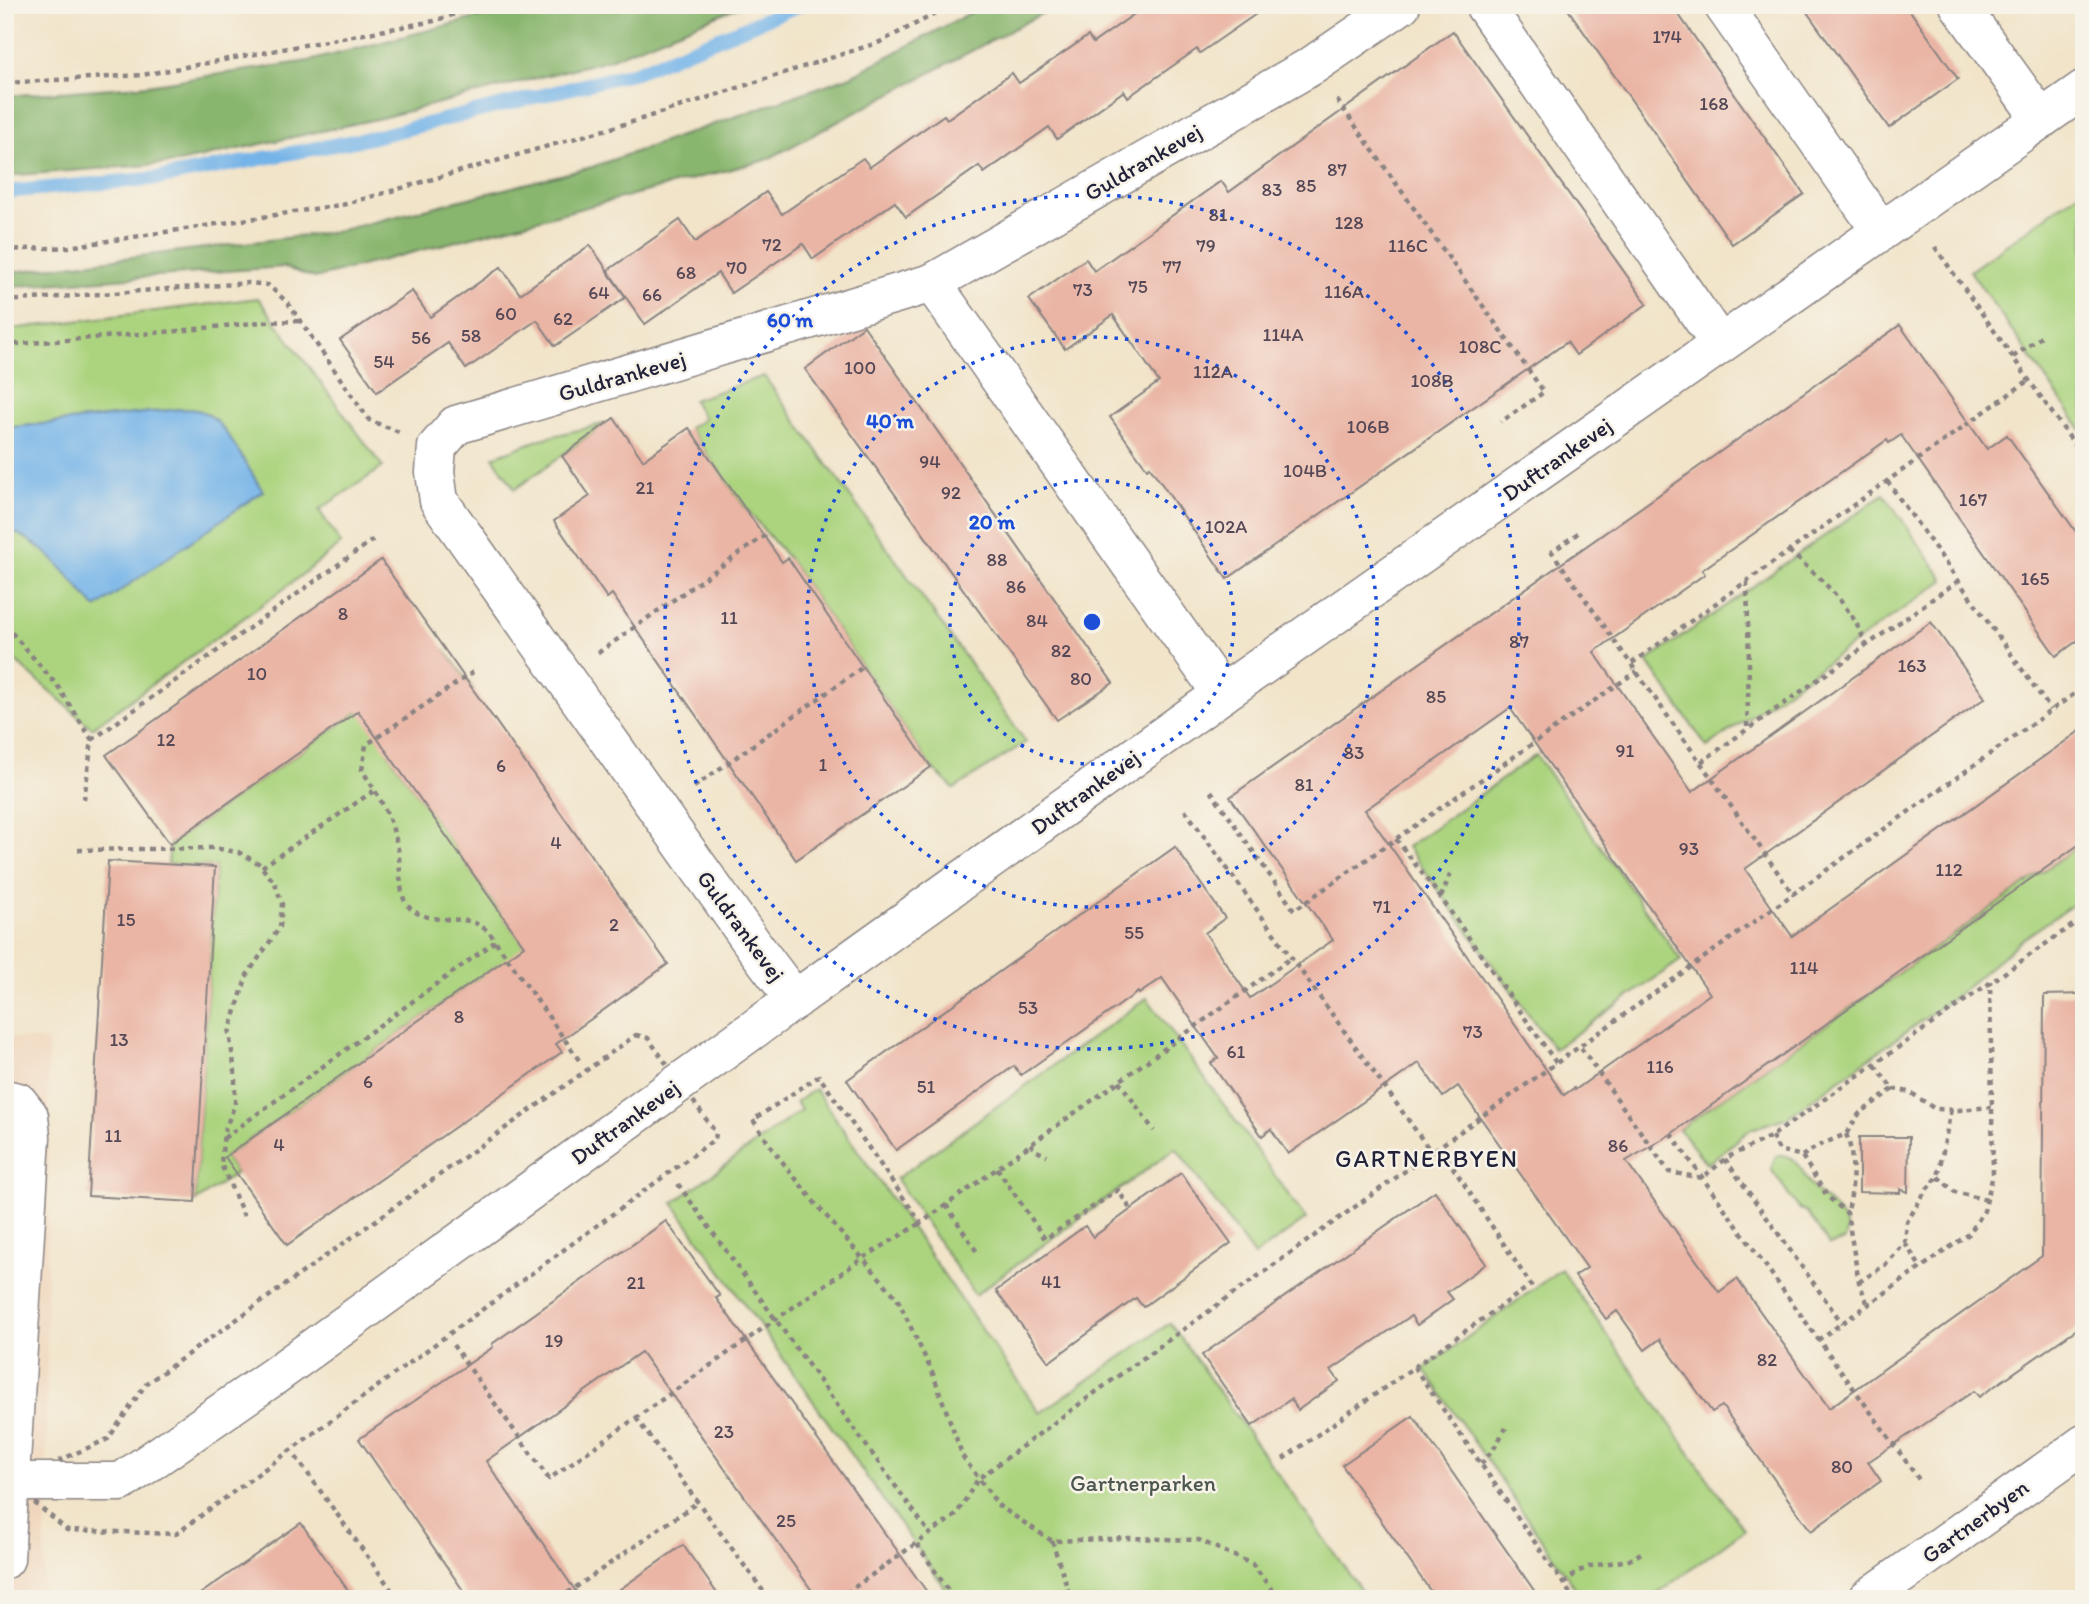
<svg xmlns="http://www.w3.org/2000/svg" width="2089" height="1604" viewBox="0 0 2089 1604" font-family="Itim,sans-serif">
<rect width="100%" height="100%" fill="#f7f3e8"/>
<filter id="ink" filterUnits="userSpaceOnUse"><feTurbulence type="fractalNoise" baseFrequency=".0143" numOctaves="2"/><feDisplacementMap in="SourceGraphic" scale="14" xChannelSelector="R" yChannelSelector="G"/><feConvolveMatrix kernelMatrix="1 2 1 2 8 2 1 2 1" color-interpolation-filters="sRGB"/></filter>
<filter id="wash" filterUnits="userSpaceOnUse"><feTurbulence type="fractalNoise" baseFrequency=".00686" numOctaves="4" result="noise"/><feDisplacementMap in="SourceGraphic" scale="28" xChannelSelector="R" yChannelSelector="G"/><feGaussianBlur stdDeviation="1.57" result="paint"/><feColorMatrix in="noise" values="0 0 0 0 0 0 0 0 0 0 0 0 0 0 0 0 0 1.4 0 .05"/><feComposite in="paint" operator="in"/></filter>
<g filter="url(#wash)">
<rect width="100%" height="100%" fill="#f1e4c9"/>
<polygon fill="#f0d6bc" points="5,1037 48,1041 46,1510 43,1599 5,1599"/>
<g fill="#acd47f" stroke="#677b5d" stroke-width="2">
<polygon points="2084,189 2084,433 1970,271"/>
<polygon points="258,298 383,467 319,510 341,544 281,591 92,728 5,652 5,330"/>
<polygon points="764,376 1026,742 954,789 931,767 788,558 742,504 689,428 704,419 693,400"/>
<polygon points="607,423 515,489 493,457 541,439"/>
<polygon points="1884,494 1944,580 1707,747 1647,661"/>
<polygon points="445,650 474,690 388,753 581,1026 555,1042 499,964 225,1157 236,1173 195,1202 215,867 168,864 170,844"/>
<polygon points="1536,755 1681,960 1554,1049 1407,847"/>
<polygon points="2084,842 2084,897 2023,939 1958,994 1788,1117 1751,1129 1707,1164 1679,1129"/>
<polygon points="1147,998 1306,1219 1254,1256 1176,1148 975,1295 896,1179"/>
<polygon points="815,1089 1040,1413 1170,1323 1367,1599 953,1599 673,1203 801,1110 796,1102"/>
<path d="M1781,1155C1787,1156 1792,1157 1796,1162C1802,1167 1803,1175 1808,1181C1817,1196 1834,1204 1843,1219C1847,1226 1848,1232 1845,1240L1829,1245L1806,1211L1799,1209L1771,1169L1776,1156Z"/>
<polygon points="1561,1269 1744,1530 1650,1599 1599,1599 1593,1591 1580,1595 1424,1369"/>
</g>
<g fill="#89b66e" stroke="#566c54" stroke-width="2">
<polygon points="526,5 743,5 607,60 381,118 174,163 5,176 5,96 140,86 309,61"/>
<polygon points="985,5 1058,5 766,160 315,278 283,267 5,287 5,273 334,232 592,167 851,76"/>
</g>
<path fill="#75b4e8" stroke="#4c6b92" stroke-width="2" d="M179,409C191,409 202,409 212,417C229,431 250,472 263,491L96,608C69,578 45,541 5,529V428Z"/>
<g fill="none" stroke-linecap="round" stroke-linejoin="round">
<polyline stroke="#75b4e8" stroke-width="14" points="5,192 160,178 370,138 636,72 800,5"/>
</g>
<g id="blocks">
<g fill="#eab5a5" fill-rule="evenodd">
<polygon points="1147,5 1269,5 1200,53 1197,49 1128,97 1124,91 1057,139 1049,127 984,173 979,166 906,217 895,202 813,259 803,244 731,293 718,273 645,324 607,271 680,220 695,242 766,192 782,214 863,158 870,167 944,115 947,119 1012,73 1019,83 1088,36 1093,43"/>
<polygon points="1565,5 1672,5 1804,194 1732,244"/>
<polygon points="1802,5 1906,5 1958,79 1889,128"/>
<polygon points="1453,31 1647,304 1576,355 1567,342 1227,579 1150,467 1147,469 1110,417 1159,382 1113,315 1065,349 1029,299 1086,259 1094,271 1221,181 1229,192"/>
<polygon points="590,245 626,297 555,346 537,320 466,369 448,343 377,392 340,340 412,291 430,317 501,267 520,294"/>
<path d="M1900,325L1987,449L2007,435L2084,543V636L2056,656L1901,435L1889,443L1887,440L1702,570L1705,574L1594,652L1692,792L1931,622L1985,698L1745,869L1792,936L2084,728V841L1671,1134L1626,1161L1719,1292L1737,1279L1829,1408L2042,1256L2044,995L2084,994V1324L1979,1397L1974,1391L1868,1462L1881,1481L1811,1531L1722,1406L1712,1412L1660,1339L1645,1350L1617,1311L1606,1319L1575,1276L1587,1268L1458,1086L1443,1097L1419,1063L1288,1154L1271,1129L1262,1136L1211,1063L1218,1058L1162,978L1139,994L1138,992L1021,1075L1014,1066L896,1150L847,1080L1175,847L1225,918L1205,933L1250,998L1333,940L1230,797ZM1510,708L1710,994L1575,1090L1574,1088L1564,1095L1365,810Z"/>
<polygon points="864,326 1113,683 1057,720 805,369"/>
<polygon points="614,418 643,460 689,428 782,562 788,558 931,767 796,860 612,594 607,598 554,521 590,496 562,456"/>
<polygon points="381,560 668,964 556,1044 562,1052 287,1245 225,1157 524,946 358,711 170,844 106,755"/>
<polygon points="108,861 215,867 195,1202 88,1196"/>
<polygon points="1859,1137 1909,1137 1908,1192 1900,1189 1900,1193 1859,1192"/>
<polygon points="1181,1173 1231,1243 1143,1307 1136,1298 1049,1362 996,1291 1085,1226 1093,1237"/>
<polygon points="1435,1191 1486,1264 1447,1292 1453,1299 1417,1325 1411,1316 1331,1370 1339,1381 1298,1410 1291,1399 1252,1426 1202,1355"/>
<polygon points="666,1221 720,1296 716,1298 932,1599 818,1599 641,1352 486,1461 581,1599 469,1599 359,1439 493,1347 492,1344"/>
<polygon points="1413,1416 1540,1599 1436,1599 1342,1465"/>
<polygon points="301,1523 354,1599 193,1599"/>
<polygon points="683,1545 721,1599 606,1599"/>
</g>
</g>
</g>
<g filter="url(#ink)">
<use href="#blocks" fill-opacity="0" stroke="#8a8382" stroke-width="2"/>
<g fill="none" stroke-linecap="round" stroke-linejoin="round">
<defs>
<g id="minor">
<polyline points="1484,5 1720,344"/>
<polyline points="1723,5 1881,231"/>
<polyline points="1959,5 2041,119"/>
<polyline points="932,283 1222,694"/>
<polyline points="795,1000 755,947 439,501 435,472 437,447 456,425 932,283 1313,65 1401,5"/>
<polyline points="5,1482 121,1482 274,1376 761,1024 1222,694 2084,89"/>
<polyline points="1867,1599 2084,1444"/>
</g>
<polyline id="tertiary" points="5,1099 18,1102 29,1116 31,1137 5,1559"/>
</defs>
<use href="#minor" stroke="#8a8382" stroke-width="41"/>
<use href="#tertiary" stroke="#8a8382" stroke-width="41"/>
<g stroke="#8a8382" stroke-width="4.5" stroke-dasharray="5 5" stroke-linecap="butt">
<polyline points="5,83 142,75 434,21 484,5"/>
<polyline points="1337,100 1544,392 1501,422"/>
<polyline points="1935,247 2084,458"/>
<polyline points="5,250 69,247 346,204 632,122 880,42 953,5"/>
<polyline points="5,301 249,283 268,285 288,303 369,420 399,432"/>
<polyline points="5,345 177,331 262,322 301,321"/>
<polyline points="2013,357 2041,337"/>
<polyline points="1887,481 2051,710"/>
<polyline points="1578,533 1552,552 1793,894 2084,687"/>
<path d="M1789,551C1819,577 1854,607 1866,646"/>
<polyline points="1747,582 1749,665 1747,729"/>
<polyline points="5,625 56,684 92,740 84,799"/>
<polyline points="598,653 767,534"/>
<polyline points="1632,663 2029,380"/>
<path d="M473,672L366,745L362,770C379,796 392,818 398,849C401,864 398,896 408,906C427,926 458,915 475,923C480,925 485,929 489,932L579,1060"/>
<polyline points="92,740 377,537"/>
<polyline points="1701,762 1958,581"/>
<polyline points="694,787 863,667"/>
<polyline points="1211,791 1294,910 1637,671"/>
<polyline points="1185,810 1432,1153"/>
<polyline points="1396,839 1441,898 1557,1064"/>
<polyline points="78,850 213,848 238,852 258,863 275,883 282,904 280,927 247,975 229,1033 235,1071 235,1104 224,1132 221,1164 244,1216"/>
<polyline points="262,867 375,790"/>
<polyline points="1441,897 1452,870"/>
<polygon points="636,1035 648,1038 716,1133 715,1139 176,1534 67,1530 10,1482 108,1439 146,1384"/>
<polyline points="1581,1048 1669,1172 1702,1178 1728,1157 1772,1136 2084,917"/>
<polyline points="1119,1081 1154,1131"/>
<polyline points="1893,1089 1910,1092 1935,1109 1959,1110 1991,1107"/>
<polyline points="1671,1134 1920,1481"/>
<path d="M1846,1134C1855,1154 1854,1193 1847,1213"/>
<polyline points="1772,1136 1779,1150 1802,1156 1827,1196 1847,1213 1859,1282 1868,1305"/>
<polyline points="224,1138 496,941"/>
<polyline points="1030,1144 1037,1151 1047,1156"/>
<polyline points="1802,1156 1820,1145 1846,1134 1859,1114 1893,1089 1874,1064"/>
<polyline points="1725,1159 1842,1323"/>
<polyline points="997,1168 1045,1239 1118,1190 1131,1210"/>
<polyline points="1938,1177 1955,1192 1987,1200"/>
<polyline points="678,1184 930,1534"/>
<polyline points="946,1205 979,1255"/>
<polyline points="1905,1243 1921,1268"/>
<polyline points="1859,1282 1885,1265 1905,1243 1907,1222 1926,1190 1938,1177 1951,1109"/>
<polyline points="1818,1340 1969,1234 1984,1211 1993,1175 1990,981"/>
<polyline points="453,1345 549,1479 863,1258 921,1223"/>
<polyline points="1414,1367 1574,1599"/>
<polyline points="636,1418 769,1599"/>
<polyline points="296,1457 398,1599"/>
<polyline points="1283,1459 1531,1285 1440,1148"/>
<polyline points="1481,1464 1493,1450 1506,1428"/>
<polyline points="1052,1541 1071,1599"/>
<polyline points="917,1544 954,1599"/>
<polyline points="1564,1584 1577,1572 1591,1566 1629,1560 1645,1551"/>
<polyline points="559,1599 698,1502"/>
<polyline points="838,1599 956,1515 978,1479 1100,1389 1793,894"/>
<polyline points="1279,1599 1252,1564 1199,1540 1130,1538 1052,1541 999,1506 963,1457 933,1374 897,1298 815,1203 777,1155 753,1120 819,1076 921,1223 1291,958"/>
</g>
<use href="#minor" stroke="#fff" stroke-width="38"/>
<use href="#tertiary" stroke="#fff" stroke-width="38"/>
</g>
</g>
<g fill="none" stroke="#1d4ed8" stroke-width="3.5" stroke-dasharray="3.5 7">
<circle cx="1092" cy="622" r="142"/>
<circle cx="1092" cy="622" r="285"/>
<circle cx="1092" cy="622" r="427"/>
</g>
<g text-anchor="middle" stroke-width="5" stroke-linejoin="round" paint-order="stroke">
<g font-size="19" fill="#544756">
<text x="1667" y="43">174</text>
<text x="1714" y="110">168</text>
<text x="1337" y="176">87</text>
<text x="1306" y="192">85</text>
<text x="1272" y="196">83</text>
<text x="1218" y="221">81</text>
<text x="1349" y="229">128</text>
<text x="772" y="251">72</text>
<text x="1206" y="252">79</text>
<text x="1408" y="252">116C</text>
<text x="1172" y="273">77</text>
<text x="737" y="274">70</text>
<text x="686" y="279">68</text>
<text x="1138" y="293">75</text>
<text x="1083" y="296">73</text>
<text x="1344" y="298">116A</text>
<text x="599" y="299">64</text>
<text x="652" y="301">66</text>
<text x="506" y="320">60</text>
<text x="563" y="325">62</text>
<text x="1283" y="341">114A</text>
<text x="471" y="342">58</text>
<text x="421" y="344">56</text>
<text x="1480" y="353">108C</text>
<text x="384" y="368">54</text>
<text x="860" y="374">100</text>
<text x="1213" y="378">112A</text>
<text x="1432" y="387">108B</text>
<text x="1368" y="433">106B</text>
<text x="930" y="468">94</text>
<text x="1305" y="477">104B</text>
<text x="645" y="494">21</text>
<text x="951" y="499">92</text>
<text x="1973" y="506">167</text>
<text x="1226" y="533">102A</text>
<text x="997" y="566">88</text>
<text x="2035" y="585">165</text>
<text x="1016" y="593">86</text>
<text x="343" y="620">8</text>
<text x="729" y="624">11</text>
<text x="1037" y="627">84</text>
<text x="1519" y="648">87</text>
<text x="1061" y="657">82</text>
<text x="1912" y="672">163</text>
<text x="257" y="680">10</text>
<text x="1081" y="685">80</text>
<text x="1436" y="703">85</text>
<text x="166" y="746">12</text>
<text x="1625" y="757">91</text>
<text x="1354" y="759">83</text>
<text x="823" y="771">1</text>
<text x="501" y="772">6</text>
<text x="1304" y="791">81</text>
<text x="556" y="849">4</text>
<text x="1689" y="855">93</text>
<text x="1949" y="876">112</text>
<text x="1382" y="913">71</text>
<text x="126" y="926">15</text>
<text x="614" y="931">2</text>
<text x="1134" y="939">55</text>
<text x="1804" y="974">114</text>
<text x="1028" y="1014">53</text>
<text x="459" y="1023">8</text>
<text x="1473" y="1038">73</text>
<text x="119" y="1046">13</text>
<text x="1236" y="1058">61</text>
<text x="1660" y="1073">116</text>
<text x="368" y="1088">6</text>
<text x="926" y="1093">51</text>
<text x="113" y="1142">11</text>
<text x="279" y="1151">4</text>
<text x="1618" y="1152">86</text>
<text x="1051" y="1288">41</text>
<text x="636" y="1289">21</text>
<text x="554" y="1347">19</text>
<text x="1767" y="1366">82</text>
<text x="724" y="1438">23</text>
<text x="1842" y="1473">80</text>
<text x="786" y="1527">25</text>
</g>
<g font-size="23" fill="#22223b" stroke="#f7f3e8">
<text transform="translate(1143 162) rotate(-30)" y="8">Guldrankevej</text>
<text transform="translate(622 376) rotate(-16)" y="8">Guldrankevej</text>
<text transform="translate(1557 459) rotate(-35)" y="8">Duftrankevej</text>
<text transform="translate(1085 792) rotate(-36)" y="8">Duftrankevej</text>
<text transform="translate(741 926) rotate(54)" y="8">Guldrankevej</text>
<text transform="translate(625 1122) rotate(-36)" y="8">Duftrankevej</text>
<text transform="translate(1975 1521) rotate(-36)" y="8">Gartnerbyen</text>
</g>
<g font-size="23" fill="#4b574f" stroke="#f7f3e8">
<text x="1143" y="1491">Gartnerparken</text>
</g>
<g font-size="24" letter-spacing="2" fill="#22223b" stroke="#f7f3e8">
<text x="1427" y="1167">GARTNERBYEN</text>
</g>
</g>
<circle cx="1092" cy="622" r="10" fill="#1d4ed8" stroke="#f7f3e8" stroke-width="3.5"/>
<g font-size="21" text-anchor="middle" font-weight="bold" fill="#1d4ed8" stroke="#f7f3e8" stroke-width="5" stroke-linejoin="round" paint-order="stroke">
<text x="790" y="327">60 m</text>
<text x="890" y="428">40 m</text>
<text x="992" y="529">20 m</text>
</g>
<rect width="2089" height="1604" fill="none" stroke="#f7f3e8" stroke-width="28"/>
</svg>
